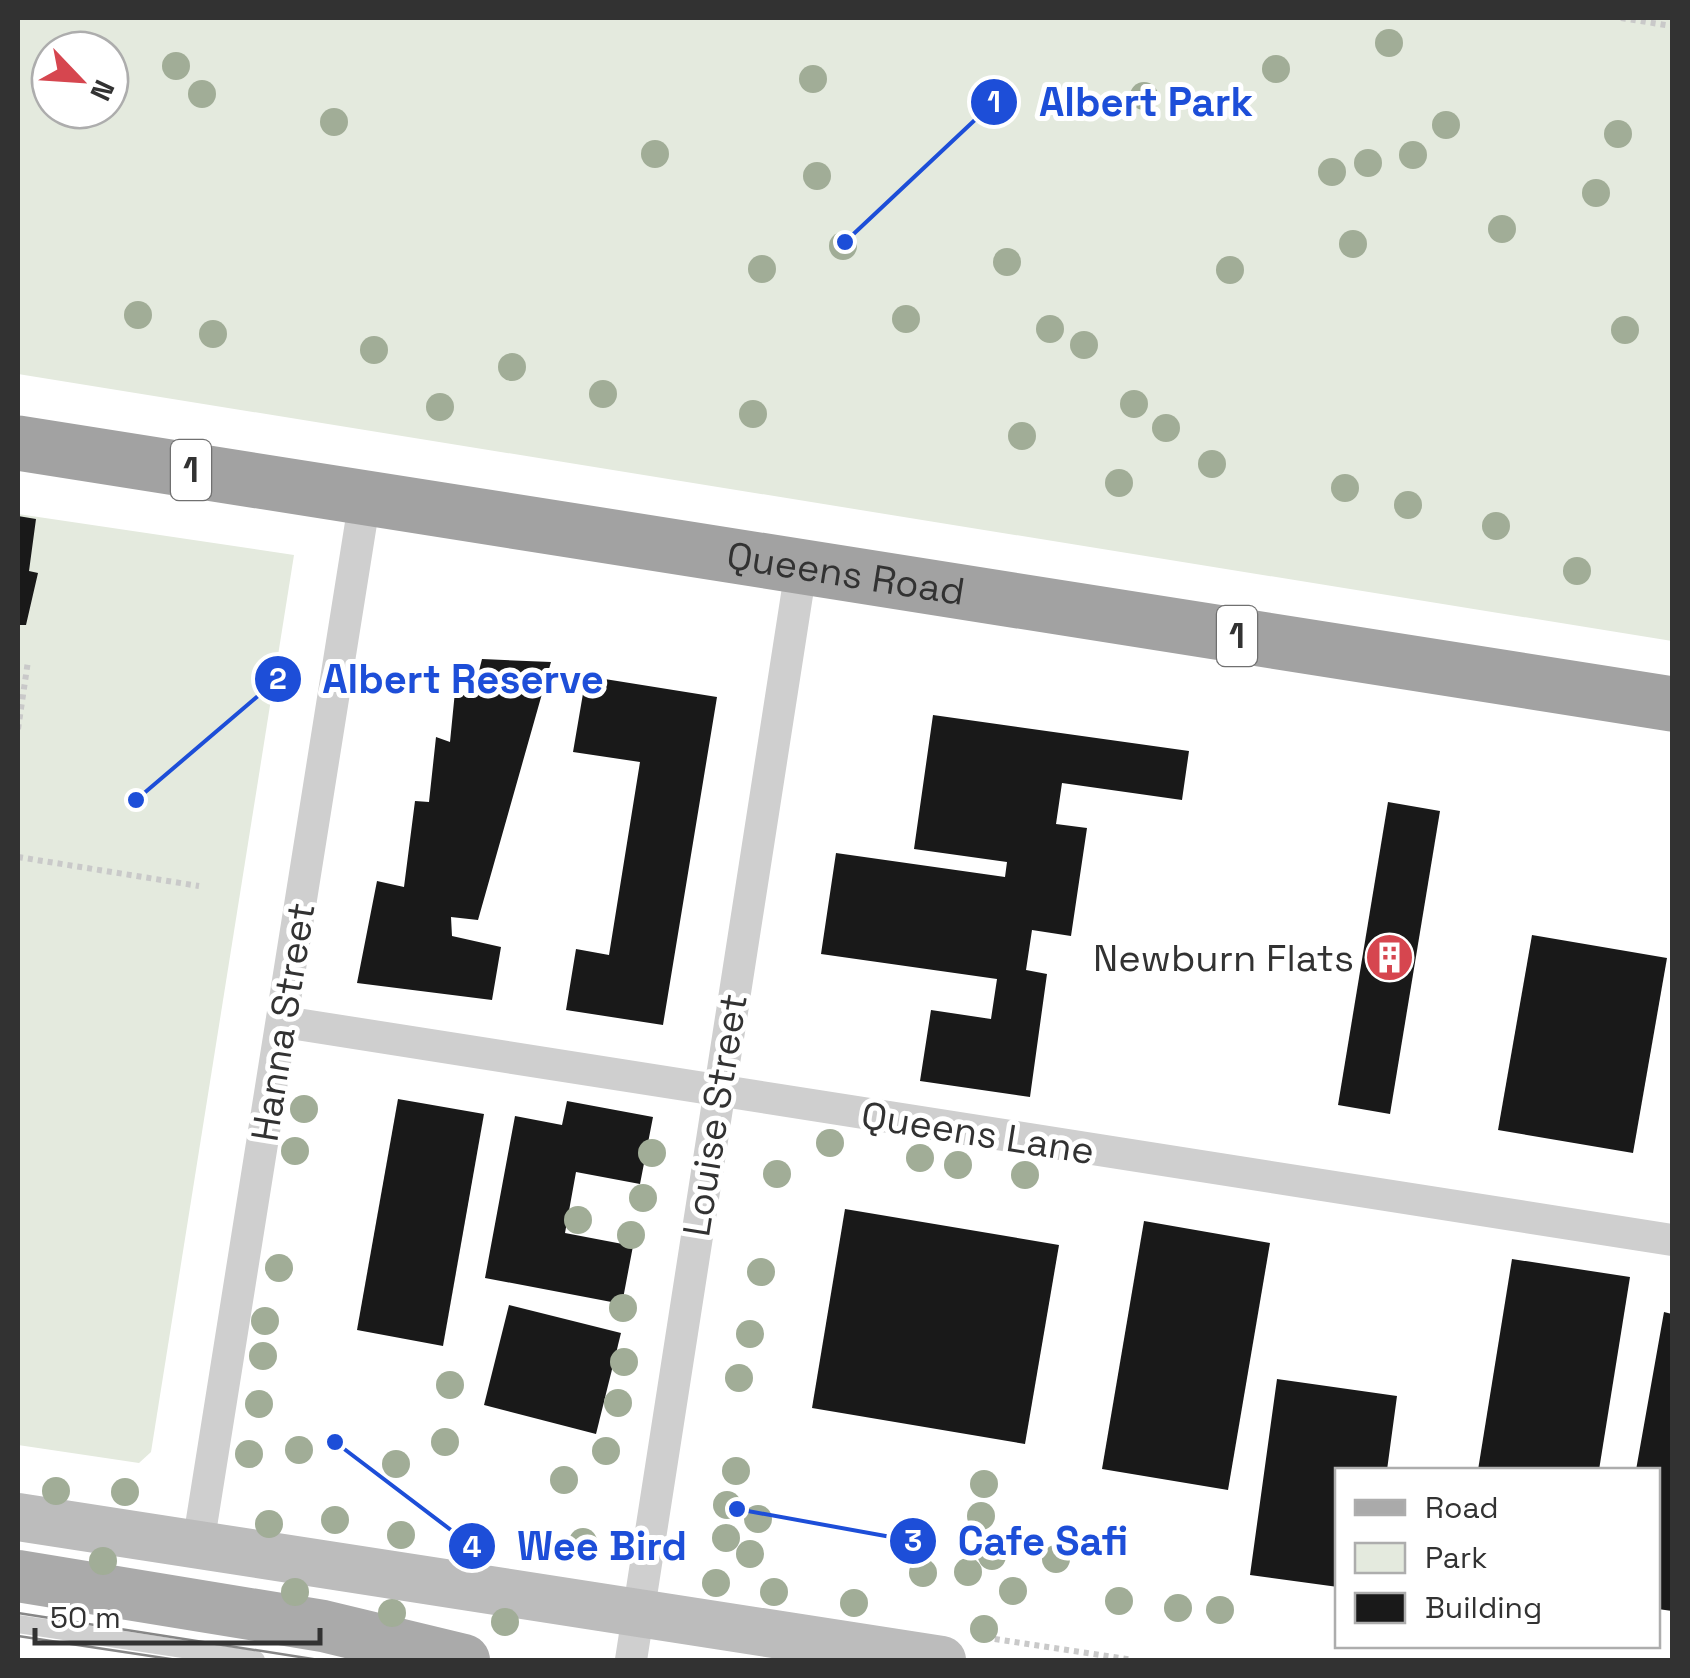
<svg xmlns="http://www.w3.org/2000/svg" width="1690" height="1678" viewBox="0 0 1690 1678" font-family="'Space Grotesk',sans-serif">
<rect width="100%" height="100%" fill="#fff"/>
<g fill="#e4eade" fill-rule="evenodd">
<path d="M18,18H1672V641L18,374ZM50,50H110V110H50Z"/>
<polygon points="18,514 294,555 151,1452 139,1463 18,1445"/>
</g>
<g fill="#191919">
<polygon points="18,516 36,519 29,571 38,573 26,625 18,625"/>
<polygon points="482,659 551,662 478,920 451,917 452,936 501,947 492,1000 357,983 377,881 404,887 415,801 429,802 436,737 450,742 457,671 478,675"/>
<polygon points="586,676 717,697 663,1025 566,1010 576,949 609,955 640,762 573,752"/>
<polygon points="933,715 1189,751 1182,800 1062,783 1056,824 1087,828 1071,936 1032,930 1026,970 1047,974 1030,1097 920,1081 931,1010 991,1019 997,979 821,954 836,853 1005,877 1007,862 914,849"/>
<polygon points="1388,802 1440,811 1390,1114 1338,1105"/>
<polygon points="1532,935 1667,958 1633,1153 1498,1130"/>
<polygon points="398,1099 484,1114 443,1346 357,1330"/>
<polygon points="567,1101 653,1117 640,1184 576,1172 565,1233 633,1246 622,1304 485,1278 515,1116 562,1125"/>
<polygon points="845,1209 1059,1245 1025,1444 812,1408"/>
<polygon points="1144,1221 1270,1243 1228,1490 1102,1469"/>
<polygon points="1512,1259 1630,1277 1599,1470 1478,1470"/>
<polygon points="509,1305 621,1333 596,1434 484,1405"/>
<polygon points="1664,1312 1672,1314 1672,1611 1658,1609 1658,1470 1636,1470"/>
<polygon points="1277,1379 1397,1396 1387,1470 1338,1470 1338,1587 1250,1575"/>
</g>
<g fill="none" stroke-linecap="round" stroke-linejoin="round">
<g stroke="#c9c9c9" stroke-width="6" stroke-dasharray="5 5" stroke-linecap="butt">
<polyline points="1621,18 1672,26"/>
<polyline points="18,729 28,661"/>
<polyline points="18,857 199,886"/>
<polyline points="975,1636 1133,1660"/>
</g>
<polyline stroke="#cfcfcf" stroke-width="18" points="18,1624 256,1660"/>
<g stroke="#cfcfcf" stroke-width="32">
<polyline points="284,1022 1672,1240"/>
<polyline points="198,1545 365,498"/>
<polyline points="631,1660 801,569"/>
</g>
<polyline stroke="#bcbcbc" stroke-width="48" points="18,1517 942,1660"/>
<polyline stroke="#aaa" stroke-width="52" points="18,1576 323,1626 464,1660"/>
<path stroke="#a2a2a2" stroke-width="55" id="s1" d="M18,443L1672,704"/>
<g stroke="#878787" stroke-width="2.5">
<polyline points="18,1613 319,1660"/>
<polyline points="18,1636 177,1660"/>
</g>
</g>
<g fill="#a1ad97">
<circle cx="1389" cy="43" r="14"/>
<circle cx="176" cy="66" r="14"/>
<circle cx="1276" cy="69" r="14"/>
<circle cx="813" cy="79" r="14"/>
<circle cx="202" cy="94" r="14"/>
<circle cx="1144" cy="96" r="14"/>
<circle cx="334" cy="122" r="14"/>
<circle cx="1446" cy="125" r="14"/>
<circle cx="1618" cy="134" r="14"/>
<circle cx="655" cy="154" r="14"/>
<circle cx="1413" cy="155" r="14"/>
<circle cx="1368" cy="163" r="14"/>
<circle cx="1332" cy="172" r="14"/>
<circle cx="817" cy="176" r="14"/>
<circle cx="1596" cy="193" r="14"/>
<circle cx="1502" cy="229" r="14"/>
<circle cx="1353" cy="244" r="14"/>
<circle cx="843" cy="246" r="14"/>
<circle cx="1007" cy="262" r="14"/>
<circle cx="762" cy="269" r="14"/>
<circle cx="1230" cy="270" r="14"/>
<circle cx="138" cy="315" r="14"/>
<circle cx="906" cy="319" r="14"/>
<circle cx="1050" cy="329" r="14"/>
<circle cx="1625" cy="330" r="14"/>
<circle cx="213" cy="334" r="14"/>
<circle cx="1084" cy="345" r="14"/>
<circle cx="374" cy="350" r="14"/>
<circle cx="512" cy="367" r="14"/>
<circle cx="603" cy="394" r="14"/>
<circle cx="1134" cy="404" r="14"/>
<circle cx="440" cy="407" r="14"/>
<circle cx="753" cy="414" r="14"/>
<circle cx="1166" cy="428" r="14"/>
<circle cx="1022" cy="436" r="14"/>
<circle cx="1212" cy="464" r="14"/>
<circle cx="1119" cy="483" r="14"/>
<circle cx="1345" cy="488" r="14"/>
<circle cx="1408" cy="505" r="14"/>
<circle cx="1496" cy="526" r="14"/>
<circle cx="1577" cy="571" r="14"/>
<circle cx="304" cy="1109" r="14"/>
<circle cx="830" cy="1143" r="14"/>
<circle cx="295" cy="1151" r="14"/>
<circle cx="652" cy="1153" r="14"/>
<circle cx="920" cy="1158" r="14"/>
<circle cx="958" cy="1165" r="14"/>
<circle cx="777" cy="1174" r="14"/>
<circle cx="1025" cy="1175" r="14"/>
<circle cx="643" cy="1198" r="14"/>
<circle cx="578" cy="1220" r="14"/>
<circle cx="631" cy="1235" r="14"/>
<circle cx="279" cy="1268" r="14"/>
<circle cx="761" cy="1272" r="14"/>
<circle cx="623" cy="1308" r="14"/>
<circle cx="265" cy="1321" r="14"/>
<circle cx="750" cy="1334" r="14"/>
<circle cx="263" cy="1356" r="14"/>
<circle cx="624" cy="1362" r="14"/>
<circle cx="739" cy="1378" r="14"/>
<circle cx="450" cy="1385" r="14"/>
<circle cx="618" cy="1403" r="14"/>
<circle cx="259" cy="1404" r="14"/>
<circle cx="445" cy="1442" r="14"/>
<circle cx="299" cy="1450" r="14"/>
<circle cx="606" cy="1451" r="14"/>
<circle cx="249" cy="1454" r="14"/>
<circle cx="396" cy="1464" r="14"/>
<circle cx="736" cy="1471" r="14"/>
<circle cx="564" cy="1480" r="14"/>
<circle cx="984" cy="1484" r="14"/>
<circle cx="56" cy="1491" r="14"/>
<circle cx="125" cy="1492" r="14"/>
<circle cx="727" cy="1505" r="14"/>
<circle cx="981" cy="1516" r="14"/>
<circle cx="758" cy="1519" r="14"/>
<circle cx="335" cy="1520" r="14"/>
<circle cx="269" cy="1524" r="14"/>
<circle cx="401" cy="1535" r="14"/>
<circle cx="726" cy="1538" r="14"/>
<circle cx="475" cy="1542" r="14"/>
<circle cx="583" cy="1542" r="14"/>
<circle cx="750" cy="1554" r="14"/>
<circle cx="992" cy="1556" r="14"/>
<circle cx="1056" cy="1559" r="14"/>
<circle cx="103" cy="1561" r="14"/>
<circle cx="968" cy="1572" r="14"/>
<circle cx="923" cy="1573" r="14"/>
<circle cx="716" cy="1583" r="14"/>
<circle cx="1013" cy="1591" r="14"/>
<circle cx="295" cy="1592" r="14"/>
<circle cx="774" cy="1592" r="14"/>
<circle cx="1119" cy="1601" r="14"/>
<circle cx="854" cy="1603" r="14"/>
<circle cx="1178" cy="1608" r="14"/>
<circle cx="1220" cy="1610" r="14"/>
<circle cx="392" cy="1613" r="14"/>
<circle cx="505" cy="1622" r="14"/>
<circle cx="984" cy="1629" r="14"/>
</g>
<defs>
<symbol id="building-disc" viewBox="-11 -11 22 22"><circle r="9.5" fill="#d6464f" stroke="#fff"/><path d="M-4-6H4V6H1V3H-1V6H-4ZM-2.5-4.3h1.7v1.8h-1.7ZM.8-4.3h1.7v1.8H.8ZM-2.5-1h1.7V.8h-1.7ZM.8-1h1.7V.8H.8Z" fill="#fff"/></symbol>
</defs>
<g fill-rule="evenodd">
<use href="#building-disc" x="1362" y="930" width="55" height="55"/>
</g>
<g text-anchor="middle" stroke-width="10" stroke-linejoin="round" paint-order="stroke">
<g fill="#fff" stroke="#707070" stroke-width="2.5">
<rect x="171" y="440" width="40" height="60" rx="8"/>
<rect x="1217" y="606" width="40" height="60" rx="8"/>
</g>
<g font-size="35" font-weight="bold" fill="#323232">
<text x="191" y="482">1</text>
<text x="1237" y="648">1</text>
</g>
<g font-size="38" fill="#323232" stroke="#fff">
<text dy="13" stroke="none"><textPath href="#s1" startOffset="838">Queens Road</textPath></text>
<text transform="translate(283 1022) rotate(-81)" y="13">Hanna Street</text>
<text transform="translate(715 1115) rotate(-81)" y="13">Louise Street</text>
<text transform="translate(978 1133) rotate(9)" y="13">Queens Lane</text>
</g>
<g font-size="38" fill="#323232" stroke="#fff" text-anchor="end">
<text x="1354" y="971">Newburn Flats</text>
</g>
</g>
<path fill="none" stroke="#1d4ed8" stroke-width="4" d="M845 242L994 102M136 800L278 679M737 1509L913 1541M335 1442L472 1546"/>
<g fill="#1d4ed8" stroke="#fff" stroke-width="4">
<circle cx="845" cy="242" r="10"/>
<circle cx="136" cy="800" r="10"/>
<circle cx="737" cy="1509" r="10"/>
<circle cx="335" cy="1442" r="10"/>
<circle cx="994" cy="102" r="25"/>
<circle cx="278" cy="679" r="25"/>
<circle cx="913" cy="1541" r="25"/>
<circle cx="472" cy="1546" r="25"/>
</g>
<g font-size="30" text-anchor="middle" font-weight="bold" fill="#fff">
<text x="994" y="112">1</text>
<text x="278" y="689">2</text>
<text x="913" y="1551">3</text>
<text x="472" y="1557">4</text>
</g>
<g font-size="40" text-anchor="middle" font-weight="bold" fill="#1d4ed8" stroke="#fff" stroke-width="10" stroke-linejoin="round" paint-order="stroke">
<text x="1146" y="116">Albert Park</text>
<text x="463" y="693">Albert Reserve</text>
<text x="1043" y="1555">Cafe Safi</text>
<text x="602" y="1560">Wee Bird</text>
</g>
<rect width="1690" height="1678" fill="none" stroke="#323232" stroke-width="40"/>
<rect x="1335" y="1468" width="325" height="180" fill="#ffffff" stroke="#adadad" stroke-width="2.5"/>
<rect x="1355" y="1500" width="50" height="15" fill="#aaaaaa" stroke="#adadad" stroke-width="2.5"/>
<text x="1425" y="1518" font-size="30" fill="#323232">Road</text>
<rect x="1355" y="1543" width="50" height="30" fill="#e4eade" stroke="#adadad" stroke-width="2.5"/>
<text x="1425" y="1568" font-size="30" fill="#323232">Park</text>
<rect x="1355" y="1593" width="50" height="30" fill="#191919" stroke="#adadad" stroke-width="2.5"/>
<text x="1425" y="1618" font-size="30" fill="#323232">Building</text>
<g transform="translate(80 80) rotate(115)"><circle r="48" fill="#ffffff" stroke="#adadad" stroke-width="2.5"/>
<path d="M0-8L18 38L0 25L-18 38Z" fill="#d6464f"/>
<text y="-15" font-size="28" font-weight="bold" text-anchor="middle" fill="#323232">N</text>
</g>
<path d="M35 1628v15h285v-15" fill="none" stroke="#323232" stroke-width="5"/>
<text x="50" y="1628" font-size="30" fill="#323232" stroke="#ffffff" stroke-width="8" paint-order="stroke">50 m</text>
</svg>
